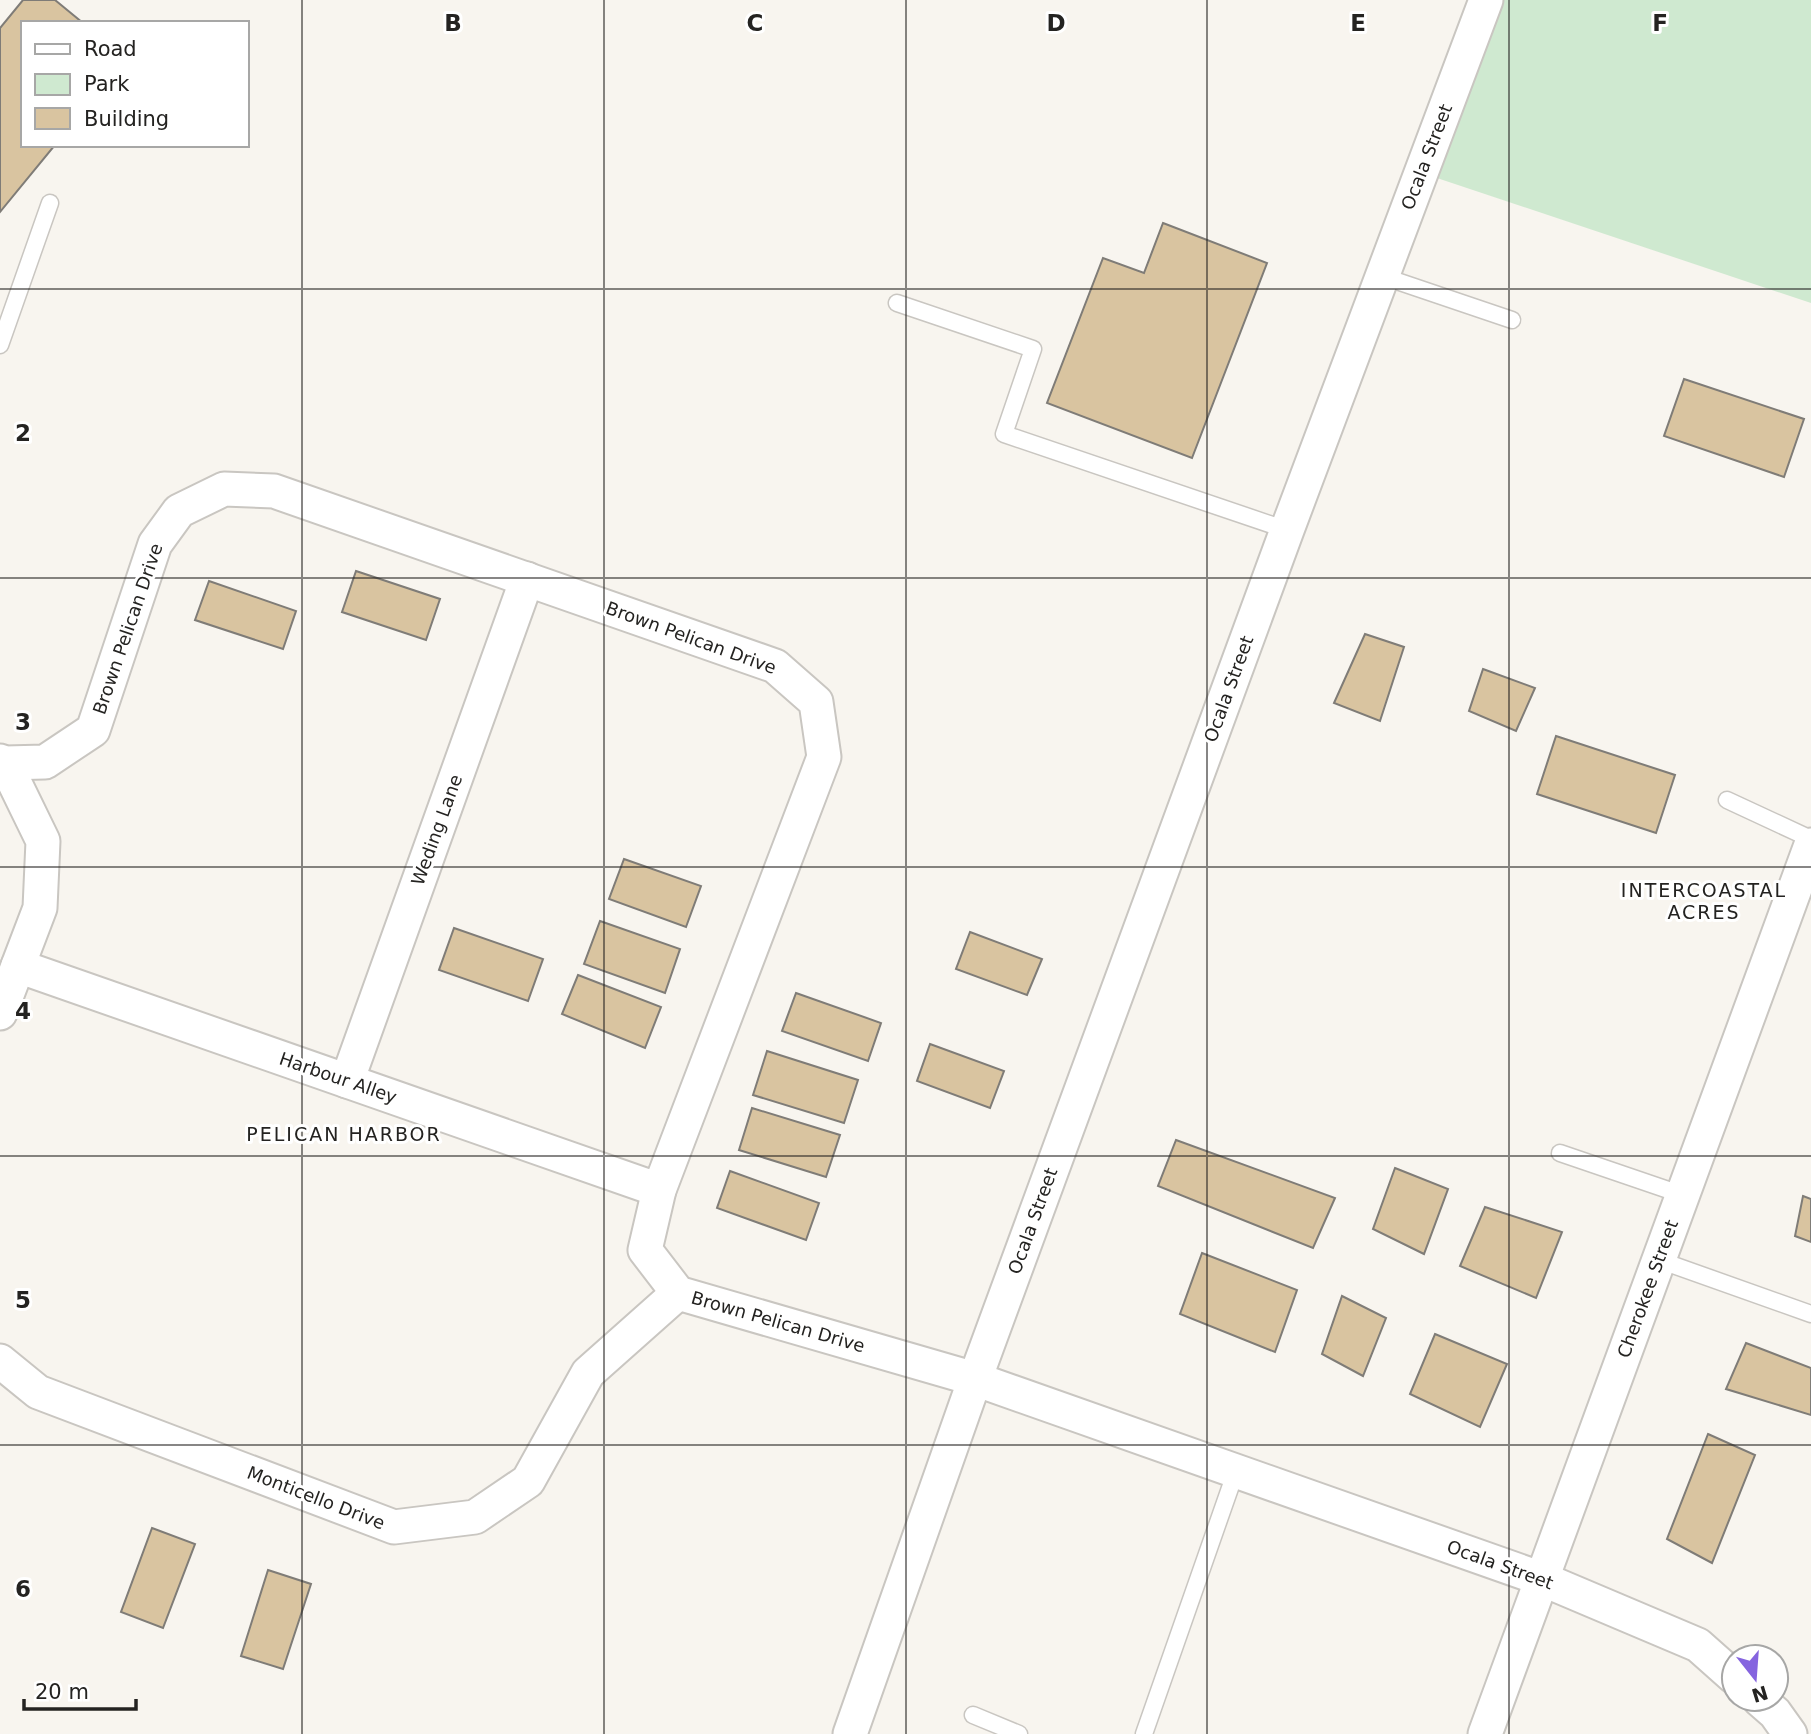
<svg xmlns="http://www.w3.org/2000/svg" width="1811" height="1734" viewBox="0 0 1811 1734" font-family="'DejaVu Sans',sans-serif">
<rect width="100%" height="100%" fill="#f8f5ef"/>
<polygon fill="#cfe9d0" points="1493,0 1811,0 1811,303 1431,176"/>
<g fill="#d9c4a0" stroke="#7f7c77" stroke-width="2">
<polygon points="23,0 55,0 83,23 23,23 23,145 55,145 0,212 0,28"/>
<polygon points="1163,223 1267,263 1192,458 1047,403 1103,258 1144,273"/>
<polygon points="1684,379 1804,419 1784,477 1664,436"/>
<polygon points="356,571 440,599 426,640 342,612"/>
<polygon points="209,581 296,611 283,649 195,620"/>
<polygon points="1365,634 1404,647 1380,721 1334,703"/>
<polygon points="1483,669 1535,688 1516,731 1469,711"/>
<polygon points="1556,736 1675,775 1656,833 1537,794"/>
<polygon points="624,859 701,886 686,927 609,899"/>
<polygon points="600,921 680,949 665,993 584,964"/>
<polygon points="454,928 543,959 528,1001 439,970"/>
<polygon points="970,932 1042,959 1027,995 956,969"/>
<polygon points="578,975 661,1007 645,1048 562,1014"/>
<polygon points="796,993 881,1023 868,1061 782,1031"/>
<polygon points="930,1044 1004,1071 990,1108 917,1081"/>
<polygon points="767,1051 858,1080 844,1123 753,1095"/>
<polygon points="752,1108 840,1135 826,1177 739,1150"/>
<polygon points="1176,1140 1335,1198 1313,1248 1158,1186"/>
<polygon points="1395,1168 1448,1189 1424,1254 1373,1229"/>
<polygon points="730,1171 819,1203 806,1240 717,1208"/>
<polygon points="1803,1196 1811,1199 1811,1242 1795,1236"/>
<polygon points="1485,1207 1562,1232 1536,1298 1460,1266"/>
<polygon points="1202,1253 1297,1290 1275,1352 1180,1314"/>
<polygon points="1342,1296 1386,1318 1363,1376 1322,1354"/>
<polygon points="1435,1334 1507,1364 1480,1427 1410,1394"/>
<polygon points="1746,1343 1811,1368 1811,1415 1726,1389"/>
<polygon points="1708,1434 1755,1455 1712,1563 1667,1539"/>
<polygon points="152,1528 195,1544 163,1628 121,1612"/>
<polygon points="268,1570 311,1584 283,1669 241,1656"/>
</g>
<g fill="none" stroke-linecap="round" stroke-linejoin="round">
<defs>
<g id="service">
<polyline points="1382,276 1512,320"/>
<polyline points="897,303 1033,349 1004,434 1287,530"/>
<polyline points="0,345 50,203"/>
<polyline points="1727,800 1811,839"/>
<polyline points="1560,1153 1683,1195"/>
<polyline points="1659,1260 1811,1314"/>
<polyline points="973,1715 1019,1734"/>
<polyline points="1144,1734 1236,1471"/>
</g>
<g id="minor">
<polyline points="0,761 5,763 45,762 93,730 155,544 179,511 224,489 274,491 775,666 816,702 824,757 659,1190 645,1250 678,1293 975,1379 1542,1579 1698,1645 1734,1677"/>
<polyline points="18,966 659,1190"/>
<polyline points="0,1013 40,908 43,841 5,763"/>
<polyline points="347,1081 527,579"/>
<polyline points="0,1361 38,1392 394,1527 475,1517 528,1481 588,1373 678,1293"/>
<polyline points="1759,1699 1775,1713 1790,1734"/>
<polyline points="850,1734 975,1379 1287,530 1486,0"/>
<polyline points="1485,1734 1811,845"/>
</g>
</defs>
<use href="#service" stroke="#c9c6c1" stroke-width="19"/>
<use href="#minor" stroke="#c9c6c1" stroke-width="37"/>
<use href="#service" stroke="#fff" stroke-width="16"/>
<use href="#minor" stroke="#fff" stroke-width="33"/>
</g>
<path fill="none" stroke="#242321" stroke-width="2" stroke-opacity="0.55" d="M302,0V1734M604,0V1734M906,0V1734M1207,0V1734M1509,0V1734M0,289H1811M0,578H1811M0,867H1811M0,1156H1811M0,1445H1811"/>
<g text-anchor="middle" stroke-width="6" stroke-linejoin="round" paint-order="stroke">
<g font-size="18" fill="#242321" stroke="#fff">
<text transform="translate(1427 157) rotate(-69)" y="6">Ocala Street</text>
<text transform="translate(128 629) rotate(-71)" y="6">Brown Pelican Drive</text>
<text transform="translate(691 638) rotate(20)" y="6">Brown Pelican Drive</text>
<text transform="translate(1229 689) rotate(-70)" y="6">Ocala Street</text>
<text transform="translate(437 830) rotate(-70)" y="6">Weding Lane</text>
<text transform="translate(338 1078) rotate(19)" y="6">Harbour Alley</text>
<text transform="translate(1033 1221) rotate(-70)" y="6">Ocala Street</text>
<text transform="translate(1648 1289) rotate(-70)" y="6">Cherokee Street</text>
<text transform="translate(778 1322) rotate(16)" y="6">Brown Pelican Drive</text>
<text transform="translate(316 1498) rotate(21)" y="6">Monticello Drive</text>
<text transform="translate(1500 1565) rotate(20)" y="6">Ocala Street</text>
</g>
<g font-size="19" letter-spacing="2" fill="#242321" stroke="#fff">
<text x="1704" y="897">INTERCOASTAL<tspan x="1704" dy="22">ACRES</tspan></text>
<text x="344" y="1141">PELICAN HARBOR</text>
</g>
</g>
<g font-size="23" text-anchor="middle" font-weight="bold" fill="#242321" stroke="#fff" stroke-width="6" stroke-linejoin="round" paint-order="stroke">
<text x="453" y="31">B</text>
<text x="755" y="31">C</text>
<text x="1056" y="31">D</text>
<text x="1358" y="31">E</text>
<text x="1660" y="31">F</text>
<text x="23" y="441">2</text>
<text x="23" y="730">3</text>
<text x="23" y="1019">4</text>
<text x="23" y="1308">5</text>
<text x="23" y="1597">6</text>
</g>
<rect x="21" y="21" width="228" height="126" fill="#ffffff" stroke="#a7a7a6" stroke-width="2"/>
<rect x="35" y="44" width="35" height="10" fill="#ffffff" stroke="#a7a7a6" stroke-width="2"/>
<text x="84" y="56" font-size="21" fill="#242321">Road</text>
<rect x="35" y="74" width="35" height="21" fill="#cfe9d0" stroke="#a7a7a6" stroke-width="2"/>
<text x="84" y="91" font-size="21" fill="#242321">Park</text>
<rect x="35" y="108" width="35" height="21" fill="#d9c4a0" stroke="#a7a7a6" stroke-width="2"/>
<text x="84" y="126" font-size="21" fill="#242321">Building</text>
<g transform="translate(1755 1678) rotate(163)"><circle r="33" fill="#ffffff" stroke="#a7a7a6" stroke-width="2"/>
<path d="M0-5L12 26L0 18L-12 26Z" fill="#8564df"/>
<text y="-10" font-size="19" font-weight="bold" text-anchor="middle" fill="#242321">N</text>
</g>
<path d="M24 1699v10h112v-10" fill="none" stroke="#242321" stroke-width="3.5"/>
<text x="35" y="1699" font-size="21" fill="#242321" stroke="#ffffff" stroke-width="5" paint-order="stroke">20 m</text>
</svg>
